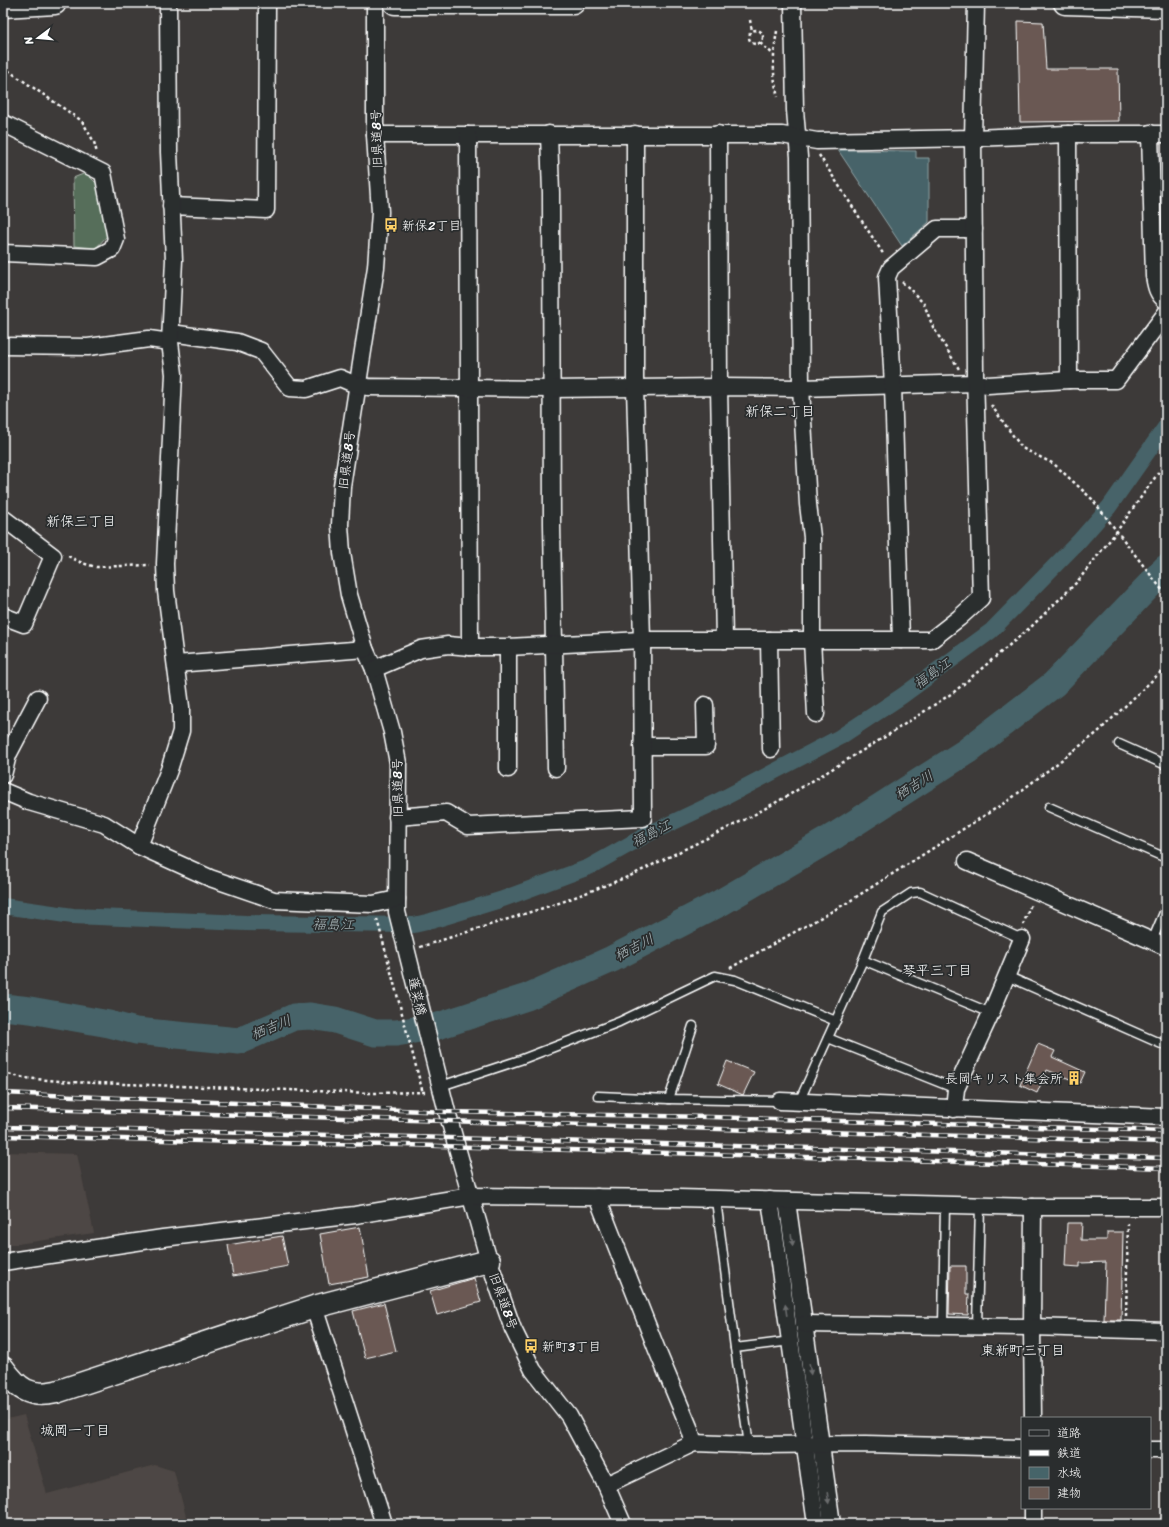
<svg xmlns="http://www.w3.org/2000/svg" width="1169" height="1527" viewBox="0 0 1169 1527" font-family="Sriracha,'Klee One',sans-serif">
<rect width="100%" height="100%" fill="#3d3a39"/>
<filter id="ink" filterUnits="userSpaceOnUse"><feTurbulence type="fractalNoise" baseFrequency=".025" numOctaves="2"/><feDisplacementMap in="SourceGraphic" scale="8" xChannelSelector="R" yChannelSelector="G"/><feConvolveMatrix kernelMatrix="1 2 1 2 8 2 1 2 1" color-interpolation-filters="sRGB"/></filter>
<g filter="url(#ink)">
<g fill="#4e4744">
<polygon points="3,1152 77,1154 94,1233 3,1246"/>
<polygon points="24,1415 47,1494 155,1465 174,1471 188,1524 3,1524 3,1420"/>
</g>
<polygon fill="#576e5a" stroke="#abb6ac" points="86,173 98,185 107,236 96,248 74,246 73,178"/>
<polygon fill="#466469" stroke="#90a2a5" points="838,150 916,151 916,158 929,158 929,222 902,246"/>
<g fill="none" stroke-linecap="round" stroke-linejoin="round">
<polyline stroke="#466469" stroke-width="16" points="3,906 73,916 246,923 414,925 431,921 500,900 589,867 648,834 716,802 840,737 902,696 991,631 1080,540 1109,507 1166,426"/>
<polyline stroke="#466469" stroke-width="27" points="3,1007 30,1010 109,1024 136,1031 239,1041 294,1017 310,1016 335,1020 375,1033 396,1033 438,1026 527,997 612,959 720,903 836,835 967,751 1054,684 1166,568"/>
</g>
<g fill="#6a5952" stroke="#fff">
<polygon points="1018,21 1043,22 1046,69 1118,69 1119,121 1020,122"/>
<polygon points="1038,1044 1055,1051 1052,1057 1085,1072 1080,1083 1047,1070 1037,1093 1020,1085"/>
<polygon points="727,1061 754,1072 743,1095 718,1084"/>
<polygon points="1067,1223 1082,1223 1081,1240 1107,1240 1107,1232 1123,1232 1121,1320 1104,1320 1106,1262 1080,1263 1080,1267 1065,1266"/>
<polygon points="360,1227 369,1277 329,1284 320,1234"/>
<polygon points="282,1236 288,1266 233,1276 228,1245"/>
<polygon points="950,1266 966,1266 966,1294 969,1294 968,1315 949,1314"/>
<polygon points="474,1278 481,1302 437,1315 430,1291"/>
<polygon points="384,1303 396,1351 365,1358 353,1311"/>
</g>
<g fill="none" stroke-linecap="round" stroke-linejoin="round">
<defs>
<g id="lane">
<polyline points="1119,744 1166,765"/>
<polyline points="1049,807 1166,858"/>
<polyline points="1152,941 1166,908"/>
<polyline points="863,960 882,912 911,893 920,892 1022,939"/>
<polyline points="1007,976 1166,1046"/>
<polyline points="828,1038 956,1089"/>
<polyline points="441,1086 520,1060 619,1022 715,976 735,980 836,1021"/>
<polyline points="598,1096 669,1099 780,1101"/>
<polyline points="669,1099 693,1026"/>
<polyline points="799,1102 863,960 991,1013"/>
<polyline points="716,1200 735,1348 749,1445"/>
<polyline points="943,1325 945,1204"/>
<polyline points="977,1326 980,1205"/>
<polyline points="735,1348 791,1341"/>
</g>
<g id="street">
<polyline points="375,3 375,135 380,212 376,267 342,486 340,525 342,553 349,595 365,649 374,669 392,732 398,763 397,912 447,1112 489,1261 513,1329 533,1370 569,1416 606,1485 623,1524"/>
<polyline points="793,3 795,110 799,157 801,388 808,504 812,537 812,640 816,714"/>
<polyline points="3,123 103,173 116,239 112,249 97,257 3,253"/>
<path d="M1150,133L1154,276C1156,287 1157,294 1166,301"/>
<polyline points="549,134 551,193 552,524 556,768"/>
<polyline points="718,134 719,387 724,640"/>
<polyline points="1068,134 1069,380"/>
<polyline points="375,135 782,135 817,141 973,138 1068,134 1166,134"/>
<polyline points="468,135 470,647"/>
<polyline points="171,206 266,210 267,3"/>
<polyline points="171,333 237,342 261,351 290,388 306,389 340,378 356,385 368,387 551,389 719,387 801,388 976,383 988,385 1069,380 1116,380 1166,313"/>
<polyline points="3,346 88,347 149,339 170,342"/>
<polyline points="3,518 53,556 24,624 3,616"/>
<polyline points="769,640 771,749"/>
<polyline points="901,640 893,386 887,277 891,268 937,229 974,229"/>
<polyline points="508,647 508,769"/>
<polyline points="176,664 365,649"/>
<polyline points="374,669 421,649 448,645 470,647 508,647 642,640 931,640 959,618 981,598 975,373 973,138 976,3"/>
<polyline points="642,746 706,746 705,705"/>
<polyline points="3,753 8,755 3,775"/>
<polyline points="8,755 38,698"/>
<polyline points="3,791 29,802 104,824 139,846 210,878 274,900 373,904 397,899"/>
<polyline points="397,817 446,813 468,826 643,818 642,640 635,387 635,134"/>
<polyline points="139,846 169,770 181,731 181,707 166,591 165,564 174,374 170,342 174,260 169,152 168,3"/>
<polyline points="967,861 1166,947"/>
<polyline points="780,1101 1166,1117"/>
<polyline points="954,1109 956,1089 991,1013 1022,939"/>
<polyline points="597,1197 657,1350 689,1427 694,1443"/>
<polyline points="770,1200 816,1524"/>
<polyline points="787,1201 832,1524"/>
<polyline points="1033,1207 1032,1327 1033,1418"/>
<polyline points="3,1262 163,1238 355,1215 471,1196 678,1198 1033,1207 1166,1207"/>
<polyline points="314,1307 384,1524"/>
<polyline points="804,1324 1032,1327 1166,1331"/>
<polyline points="1150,1450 1166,1450"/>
<polyline points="606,1485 694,1443 749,1445 866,1444 1022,1448"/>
<polyline points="1033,1524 1033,1508"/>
</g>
<g id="secondary">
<polyline points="395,3 573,3"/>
<polyline points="1065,3 1166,6"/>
<polyline points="3,6 55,3"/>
<path d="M3,1368C18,1389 30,1398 56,1392L314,1307L489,1261"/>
</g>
</defs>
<use href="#lane" stroke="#fff" stroke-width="11"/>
<use href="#street" stroke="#fff" stroke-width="19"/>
<use href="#secondary" stroke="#fff" stroke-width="25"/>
<g stroke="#fff" stroke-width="2.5" stroke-dasharray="3 3" stroke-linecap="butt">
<polyline points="750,20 752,31"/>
<circle cx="756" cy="37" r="7"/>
<path d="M777,31C773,54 772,75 778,97"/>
<polyline points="760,43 773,54"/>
<polyline points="3,67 82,121 94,142 97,153"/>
<polyline points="819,155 884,255"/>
<polyline points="902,282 909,288 924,304 933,327 959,369"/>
<polyline points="991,405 1022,448 1054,464 1092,499 1166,595"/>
<polyline points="68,556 82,563 96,567 150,565"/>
<polyline points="377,919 423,1093"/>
<polyline points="1023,925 1031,904"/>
<polyline points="420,947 562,902 630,876 750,817 789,795 888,735 954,692 1032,626 1077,582 1117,531 1166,462"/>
<polyline points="730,968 845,904 1009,800 1097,733 1166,667"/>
<polyline points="3,1073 25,1078 70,1082 370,1093 427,1092"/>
<polyline points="1126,1316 1128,1221"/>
</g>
<use href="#lane" stroke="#2a2d2e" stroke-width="8"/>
<use href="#street" stroke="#2a2d2e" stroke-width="16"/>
<use href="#secondary" stroke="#2a2d2e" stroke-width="22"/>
<defs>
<g id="rail">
<polyline points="3,1093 447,1112 710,1117 1166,1131"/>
<polyline points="3,1108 1166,1142"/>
<polyline points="3,1127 412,1137 1166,1158"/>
<polyline points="3,1136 315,1144 406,1145 1166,1168"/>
</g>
</defs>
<use href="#rail" stroke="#fff" stroke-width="4.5"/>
<use href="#rail" stroke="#2a2d2e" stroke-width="3" stroke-dasharray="9" stroke-linecap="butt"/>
</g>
<defs><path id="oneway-solid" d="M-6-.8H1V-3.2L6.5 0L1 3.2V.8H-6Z"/></defs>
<g fill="#6a6c6d">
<use href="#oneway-solid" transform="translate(792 1240) rotate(82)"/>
<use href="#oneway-solid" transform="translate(786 1310) rotate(-98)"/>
<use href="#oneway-solid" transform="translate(810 1369) rotate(82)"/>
<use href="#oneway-solid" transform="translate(828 1498) rotate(82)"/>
</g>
</g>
<defs>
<symbol id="bus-bare" viewBox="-9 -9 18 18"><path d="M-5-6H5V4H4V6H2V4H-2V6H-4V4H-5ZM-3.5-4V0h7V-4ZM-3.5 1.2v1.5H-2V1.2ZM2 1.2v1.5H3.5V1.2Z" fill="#ffd166" stroke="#2a2d2e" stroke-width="2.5" paint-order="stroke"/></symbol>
<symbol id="building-bare" viewBox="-9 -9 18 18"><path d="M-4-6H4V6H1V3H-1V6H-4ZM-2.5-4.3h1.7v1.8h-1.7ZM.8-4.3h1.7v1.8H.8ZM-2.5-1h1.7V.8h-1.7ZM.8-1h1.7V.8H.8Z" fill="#ffd166" stroke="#2a2d2e" stroke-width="2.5" paint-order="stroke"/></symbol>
</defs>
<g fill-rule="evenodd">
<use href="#bus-bare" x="381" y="215" width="20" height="20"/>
<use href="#building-bare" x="1064" y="1068" width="20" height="20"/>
<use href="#bus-bare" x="521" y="1336" width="20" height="20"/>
</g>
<g text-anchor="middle" stroke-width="3.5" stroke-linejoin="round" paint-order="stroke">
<g font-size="13" fill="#fff" stroke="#2a2d2e">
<text transform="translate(376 139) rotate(-92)" y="5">旧県道8号</text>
<text transform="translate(346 460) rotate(-83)" y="5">旧県道8号</text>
<text transform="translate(397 788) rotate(-91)" y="5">旧県道8号</text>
<text transform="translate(418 996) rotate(76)" y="5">蓬菜橋</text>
<text transform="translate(504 1301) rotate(70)" y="5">旧県道8号</text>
</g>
<g font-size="13" fill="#fff" stroke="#2a2d2e" text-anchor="start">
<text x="402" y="230">新保2丁目</text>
<text x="1063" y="1083" text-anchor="end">長岡キリスト集会所</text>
<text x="542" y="1351">新町3丁目</text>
</g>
<g font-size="14" fill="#fff" stroke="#2a2d2e">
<text x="780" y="416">新保二丁目</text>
<text x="81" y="526">新保三丁目</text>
<text x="937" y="975">琴平三丁目</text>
<text x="1023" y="1355">東新町三丁目</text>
<text x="75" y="1435">城岡一丁目</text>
</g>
<g font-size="14" font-style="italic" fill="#acb9bc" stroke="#2a2d2e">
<text transform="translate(932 673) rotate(-35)" y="5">福島江</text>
<text transform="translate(914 785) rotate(-32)" y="5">栖吉川</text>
<text transform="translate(651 833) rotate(-28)" y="5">福島江</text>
<text transform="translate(333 924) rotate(1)" y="5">福島江</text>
<text transform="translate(634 947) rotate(-27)" y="5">栖吉川</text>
<text transform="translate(271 1027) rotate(-22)" y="5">栖吉川</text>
</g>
</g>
<rect width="1169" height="1527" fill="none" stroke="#2a2d2e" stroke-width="16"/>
<rect x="8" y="8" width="1153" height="1511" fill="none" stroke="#fff" stroke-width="1.5" filter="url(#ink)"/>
<rect x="1021" y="1417" width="130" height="92" fill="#2a2d2e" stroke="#7f8182"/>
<rect x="1029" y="1430" width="20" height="6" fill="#2a2d2e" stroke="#7f8182"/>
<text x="1057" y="1437" font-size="12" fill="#ffffff">道路</text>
<rect x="1029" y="1450" width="20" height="6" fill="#ffffff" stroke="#7f8182"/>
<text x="1057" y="1457" font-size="12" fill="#ffffff">鉄道</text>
<rect x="1029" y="1467" width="20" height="12" fill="#466469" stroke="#7f8182"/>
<text x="1057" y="1477" font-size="12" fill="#ffffff">水域</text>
<rect x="1029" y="1487" width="20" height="12" fill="#6a5952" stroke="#7f8182"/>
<text x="1057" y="1497" font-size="12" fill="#ffffff">建物</text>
<g transform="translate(38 38) rotate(254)" stroke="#2a2d2e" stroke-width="3" paint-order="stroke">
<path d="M0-3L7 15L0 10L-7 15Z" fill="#ffffff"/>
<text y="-6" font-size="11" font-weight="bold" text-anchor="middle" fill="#ffffff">N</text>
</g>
</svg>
